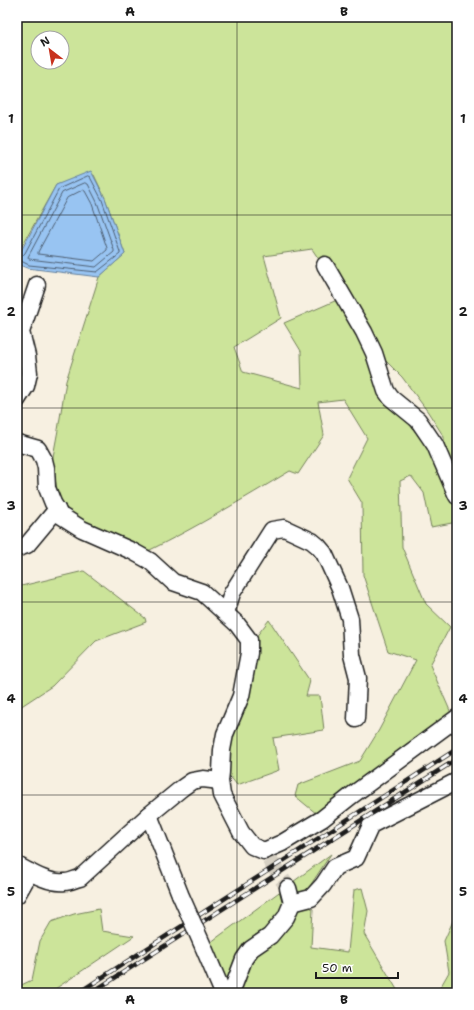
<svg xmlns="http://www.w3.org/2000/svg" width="474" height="1010" viewBox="0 0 474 1010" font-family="'Shantell Sans',sans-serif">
<rect width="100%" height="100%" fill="#f7f0e1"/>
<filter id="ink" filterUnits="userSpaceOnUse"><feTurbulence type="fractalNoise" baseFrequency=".025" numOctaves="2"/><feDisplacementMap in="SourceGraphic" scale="8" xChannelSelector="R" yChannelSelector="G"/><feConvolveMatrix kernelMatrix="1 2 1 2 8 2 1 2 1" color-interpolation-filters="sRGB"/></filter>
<g filter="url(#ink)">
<g fill="#cce49a" stroke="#74805b" fill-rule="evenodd">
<path d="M17,17H457V486L444,460V437L428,412L402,377L371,346L380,387L439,462L456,502L457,522L431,527L424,493L411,476L400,481L402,547L426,604L450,627L430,665L451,713L317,814L295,796L298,785L360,761L379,730L416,660L388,651L363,575L362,503L347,478L367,438L343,399L318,402L324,435L298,474L290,471C243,499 197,527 148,551L61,511L52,462L58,430L66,381L99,277L125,254L105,198L94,175L56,185L17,255ZM38,38H62V62H38ZM312,249L339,289L344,297L284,323L301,351L302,388L243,372L234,347L281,318L264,256Z"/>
<polygon points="84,571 145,618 146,622 96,641 52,686 17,709 17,587"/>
<polygon points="269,620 310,681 306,696 320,696 324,730 273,738 279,770 237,785 229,775 231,726 254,671 252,642"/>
<polygon points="331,854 300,901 313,909 311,947 348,952 354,890 362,888 368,911 364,934 399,993 232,993 232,991 207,945"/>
<polygon points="99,909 102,931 134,936 49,993 17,993 17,987 32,980 40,941 51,922 74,914"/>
<polygon points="457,912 457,993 437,993 449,972 444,941"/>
</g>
<polygon fill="#98c4f2" stroke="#66819c" points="91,171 105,198 125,254 99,277 27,268 17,264 17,257 21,251 56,185"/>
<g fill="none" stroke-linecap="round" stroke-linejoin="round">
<g stroke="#4e5f72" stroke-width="1">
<polygon points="88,176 90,177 102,200 120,252 120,254 97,272 29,265 21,261 20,258 25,253 59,189"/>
<polygon points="85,183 88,184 97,202 114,250 114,252 96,267 29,259 28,257 62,193"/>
<polygon points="83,190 85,191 92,204 107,248 107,250 94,261 38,254 38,252 67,198"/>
</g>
<polyline stroke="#d6d0c3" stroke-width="16" stroke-dasharray="16 8" stroke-linecap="butt" points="269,859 288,888"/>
<defs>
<g id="minor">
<polyline points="325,265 364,332 374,353 386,391 391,398 418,420 435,445 457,496"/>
<polyline points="17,400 26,386 29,373 27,356 21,332 37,285"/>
<polyline points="17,443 38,449 44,460 46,468 47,488 53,503 60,515 82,529 132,551 150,561 173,582 202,592 237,624 249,640 249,653 241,696 225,734 222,750 221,772 220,781 222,795 241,832 252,846 264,851 282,843 322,819 351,796 457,718"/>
<polyline points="17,547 18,548 27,545 57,509"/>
<polyline points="226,613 232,593 272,530 284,528 312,541 318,546 324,553 340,588 350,619 352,655 358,678 356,719"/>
<polyline points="149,815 180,894"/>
<path d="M17,865C30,872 49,884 65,882C70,882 75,879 80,878L149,815L182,788L192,781L203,779L220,781"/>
<polyline points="288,888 292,903"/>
<polyline points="17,895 30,872"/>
<polyline points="203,946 223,993"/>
<polyline points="231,993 244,959 251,949 270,936 286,917 292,903 311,898 323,885 335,867 356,858 371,825 457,781"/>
</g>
</defs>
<use href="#minor" stroke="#1c1c1c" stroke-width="19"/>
<use href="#minor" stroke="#fff" stroke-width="16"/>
<defs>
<g id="rail">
<polyline points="78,993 457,749"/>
<polyline points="91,993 457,759"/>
</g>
</defs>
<use href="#rail" stroke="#1c1c1c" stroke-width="4.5"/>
<use href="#rail" stroke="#fff" stroke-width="3" stroke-dasharray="9" stroke-linecap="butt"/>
<defs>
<polyline id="minor-bridge" points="180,894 203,946"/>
</defs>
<use href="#minor-bridge" stroke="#1c1c1c" stroke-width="19" stroke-linecap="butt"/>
<use href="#minor-bridge" stroke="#fff" stroke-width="16"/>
</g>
</g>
<path fill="none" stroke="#1c1c1c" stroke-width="1" stroke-opacity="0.55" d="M237,17V993M17,215H457M17,408H457M17,602H457M17,795H457"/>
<rect width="474" height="1010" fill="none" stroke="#fff" stroke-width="44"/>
<g transform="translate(50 50) rotate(329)"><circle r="19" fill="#ffffff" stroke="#a4a4a4"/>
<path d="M0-3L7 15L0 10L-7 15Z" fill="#c8321e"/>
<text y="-6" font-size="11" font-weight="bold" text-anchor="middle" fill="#1c1c1c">N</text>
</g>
<path d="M316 972v6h82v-6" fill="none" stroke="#1c1c1c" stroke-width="2"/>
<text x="322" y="972" font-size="12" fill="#1c1c1c" stroke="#ffffff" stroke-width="3" paint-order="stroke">50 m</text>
<rect x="22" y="22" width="430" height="966" fill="none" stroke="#1c1c1c" stroke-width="1.5"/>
<g font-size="13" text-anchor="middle" font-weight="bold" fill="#1c1c1c">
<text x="130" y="16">A</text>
<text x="344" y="16">B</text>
<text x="11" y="123">1</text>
<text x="463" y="123">1</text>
<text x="11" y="316">2</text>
<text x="463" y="316">2</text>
<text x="11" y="510">3</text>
<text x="463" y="510">3</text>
<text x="11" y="703">4</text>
<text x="463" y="703">4</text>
<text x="11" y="896">5</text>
<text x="463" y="896">5</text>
<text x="130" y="1004">A</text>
<text x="344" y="1004">B</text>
</g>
</svg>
